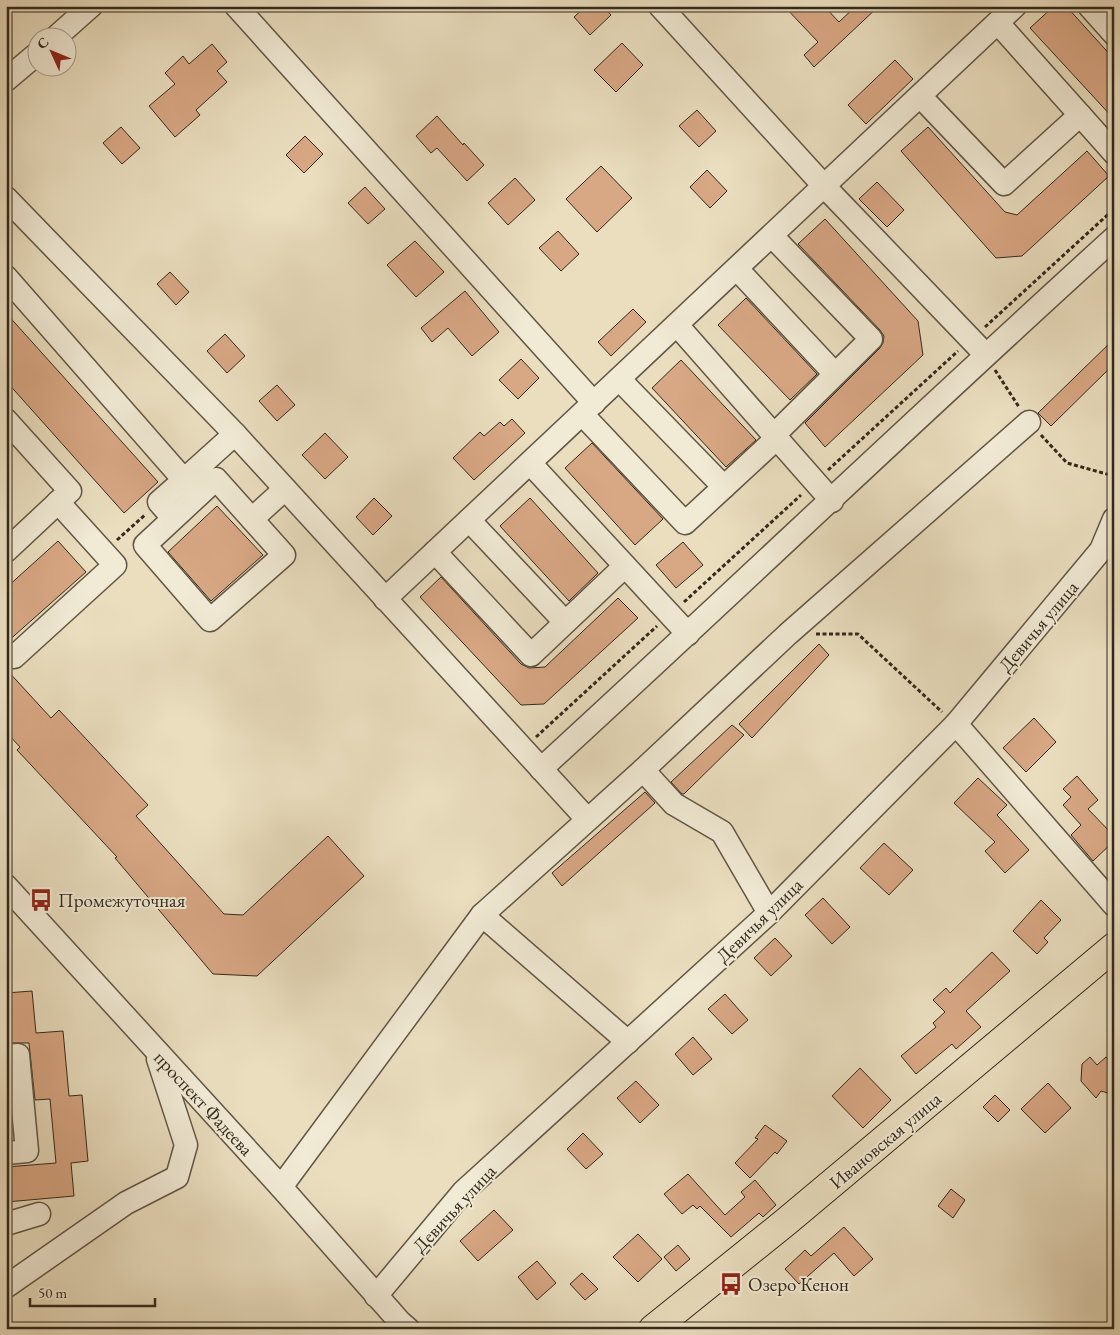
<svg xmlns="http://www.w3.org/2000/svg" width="1120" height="1335" viewBox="0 0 1120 1335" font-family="'EB Garamond',serif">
<rect width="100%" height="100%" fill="#eadebf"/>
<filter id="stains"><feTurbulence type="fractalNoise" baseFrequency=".004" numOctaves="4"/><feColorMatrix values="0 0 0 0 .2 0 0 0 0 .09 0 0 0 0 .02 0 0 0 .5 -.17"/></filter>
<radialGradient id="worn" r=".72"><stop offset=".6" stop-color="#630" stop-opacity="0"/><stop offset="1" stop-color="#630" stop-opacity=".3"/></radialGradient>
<g fill="#d8a784" stroke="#33291c">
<polygon points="586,6 603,6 611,15 590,35 574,17"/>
<polygon points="784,6 824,6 839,22 856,6 879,6 814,67 804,55 818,42"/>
<polygon points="1054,6 1066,6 1114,59 1114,119 1030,28"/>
<polygon points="622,43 643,65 616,92 594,70"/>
<polygon points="212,44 227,62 217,71 227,82 196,110 200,115 175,137 149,106 175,84 165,73 183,56 189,64"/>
<polygon points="895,60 913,79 866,124 848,105"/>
<polygon points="697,110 716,131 699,147 679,126"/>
<polygon points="437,116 463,145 464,143 484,165 467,181 437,148 431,153 416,136"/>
<polygon points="121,127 140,148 122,164 103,143"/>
<polygon points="928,127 1005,212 1017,215 1087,151 1109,176 1022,256 996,258 901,151"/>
<polygon points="305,136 323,154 304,173 286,155"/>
<polygon points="601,166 632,198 597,232 566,199"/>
<polygon points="707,170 727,191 710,208 690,187"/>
<polygon points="515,178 535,200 508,225 488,203"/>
<polygon points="877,182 904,210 887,227 859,199"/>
<polygon points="365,187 385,209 368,224 348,203"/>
<polygon points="825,219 918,321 923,355 825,447 805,423 880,348 883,343 884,336 880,330 798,244"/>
<polygon points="558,231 579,254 561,271 539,248"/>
<polygon points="415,241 444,272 416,297 387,265"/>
<polygon points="170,272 189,292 176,305 157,284"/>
<polygon points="465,291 499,332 472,356 448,328 432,342 421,328"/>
<polygon points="746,298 817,374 790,400 718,325"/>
<polygon points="633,309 646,322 611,356 598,342"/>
<polygon points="6,313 158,482 124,513 6,381"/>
<polygon points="225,334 245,356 227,373 207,351"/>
<polygon points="1114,339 1114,364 1051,426 1038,413"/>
<polygon points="521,359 539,378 518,399 499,380"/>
<polygon points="681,360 756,440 726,467 652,388"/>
<polygon points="277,385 295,405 277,421 259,401"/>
<polygon points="512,419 525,433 474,480 453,458 480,432 484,436 500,422 504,426"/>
<polygon points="325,433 348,457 325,479 302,455"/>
<polygon points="592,443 663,519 635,545 565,468"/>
<polygon points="374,498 392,516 373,535 356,517"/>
<polygon points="530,498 598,573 569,601 500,526"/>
<polygon points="217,506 263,555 211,601 168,552"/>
<polygon points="58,541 86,572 6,643 6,588"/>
<polygon points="683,542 703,565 676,588 656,565"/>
<polygon points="441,577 521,664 529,668 545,667 618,598 638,618 544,704 521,705 420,597"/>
<polygon points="819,644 829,655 752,738 739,724"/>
<polygon points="6,669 51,718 59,710 148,805 136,816 224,914 243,915 328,836 364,876 257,976 213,974 115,858 117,857 17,750 20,747 6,732"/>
<polygon points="1034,718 1056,742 1026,772 1003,748"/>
<polygon points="732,725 744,735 684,794 682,794 671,782"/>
<polygon points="1077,776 1098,800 1088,809 1114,836 1114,841 1093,861 1071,835 1081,825 1063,805 1071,797 1063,789"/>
<polygon points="978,778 1007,805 997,815 1029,850 1005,873 985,851 995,842 954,803"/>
<polygon points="645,792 655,803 562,886 552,873"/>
<polygon points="884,843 913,870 889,895 860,868"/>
<polygon points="823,898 850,927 832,944 805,915"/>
<polygon points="1041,900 1061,920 1044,938 1048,942 1037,954 1013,931"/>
<polygon points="775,938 792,956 771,976 754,958"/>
<polygon points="992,952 1010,971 966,1011 981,1027 956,1049 952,1044 916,1074 901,1056 936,1027 933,1023 945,1012 933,1000 946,988 950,993"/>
<polygon points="32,991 36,1033 63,1031 69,1096 82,1095 88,1161 71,1163 74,1196 6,1202 6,1167 56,1163 50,1099 35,1100 29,1043 6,1043 6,993"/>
<polygon points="725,994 748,1020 732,1034 708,1009"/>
<polygon points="693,1037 712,1059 693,1075 675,1054"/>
<polygon points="1090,1057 1097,1065 1106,1057 1114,1065 1114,1081 1112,1082 1114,1088 1108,1093 1101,1091 1096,1098 1081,1081 1082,1064"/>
<polygon points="860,1068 891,1100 863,1128 832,1096"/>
<polygon points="636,1081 659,1105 640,1123 617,1098"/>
<polygon points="1048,1083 1071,1108 1045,1133 1021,1109"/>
<polygon points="995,1095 1010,1110 998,1122 983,1107"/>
<polygon points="765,1125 787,1141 777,1154 775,1152 750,1178 735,1163 758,1139 755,1138"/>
<polygon points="583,1133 603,1154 586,1169 567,1149"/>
<polygon points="688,1174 725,1215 745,1197 741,1192 755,1180 776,1205 763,1217 759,1213 731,1237 700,1206 697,1209 693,1205 682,1214 664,1194"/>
<polygon points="951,1189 965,1200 953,1218 938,1206"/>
<polygon points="494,1210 513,1230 478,1261 460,1241"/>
<polygon points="844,1227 873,1259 854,1276 834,1253 799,1284 785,1269 805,1250 811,1256"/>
<polygon points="638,1234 662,1259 638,1282 613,1257"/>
<polygon points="678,1245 690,1259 676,1271 664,1257"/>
<polygon points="537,1261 556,1283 537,1300 518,1277"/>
<polygon points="582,1273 598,1289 585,1300 570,1284"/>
</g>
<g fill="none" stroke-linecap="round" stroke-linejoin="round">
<defs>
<g id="minor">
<polyline points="236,6 594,403"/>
<polyline points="660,6 825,187 986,355"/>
<polyline points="1089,6 1114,34"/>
<polyline points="998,23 1114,153"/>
<polyline points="55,38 91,6"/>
<polyline points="6,80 38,53"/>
<polyline points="920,96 1004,184 1080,115"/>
<polyline points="6,198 235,434 587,819"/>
<polyline points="772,236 871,339 774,435"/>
<polyline points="737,269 835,374"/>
<polyline points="6,277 184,480 235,434"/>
<polyline points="677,325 832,501"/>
<polyline points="619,379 724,487 777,438"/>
<polyline points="582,414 685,523 724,487"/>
<polyline points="6,420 70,491 6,551"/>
<polyline points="530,463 688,634"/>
<polygon points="216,479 284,555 210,620 145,545"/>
<polyline points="173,518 159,502 184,480"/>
<polyline points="252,519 285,489"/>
<polyline points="469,520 565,622"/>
<polyline points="435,552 531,655 625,566"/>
<polyline points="385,599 1015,6"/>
<polyline points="14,657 115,565 58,502"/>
<polyline points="956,724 1114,905"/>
<path d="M541,769C733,593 921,413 1114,238"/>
<polyline points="643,770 674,804 722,832 769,913"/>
<polyline points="6,886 281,1187 400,1322 408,1329"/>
<polyline points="482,915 628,1042"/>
<polyline points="6,1056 18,1055 27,1151 6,1153"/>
<polyline points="281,1187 482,915 643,770 788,634 1029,422"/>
<polyline points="6,1224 39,1214"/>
<polyline points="7,1286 126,1203 177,1177 186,1145 158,1059"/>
<polyline points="376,1296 463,1192 769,913 956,724 1101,550 1114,519"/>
</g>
<polyline id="major" points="653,1329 787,1221 1114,947"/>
</defs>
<use href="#minor" stroke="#615645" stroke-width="25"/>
<use href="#major" stroke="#33291c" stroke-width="30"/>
<g stroke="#33291c" stroke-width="3" stroke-dasharray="4 2.5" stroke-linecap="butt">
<polyline points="985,327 1114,209"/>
<polyline points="995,370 1019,407"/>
<polyline points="1041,435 1067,463 1114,476"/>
<polyline points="828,470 958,351"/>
<polyline points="117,540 146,514"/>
<polyline points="684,602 801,495"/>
<polyline points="816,634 858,634 942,712"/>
<polyline points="536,737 657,626"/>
</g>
<use href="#minor" stroke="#f1ead5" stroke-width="22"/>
<use href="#major" stroke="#eadebf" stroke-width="28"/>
</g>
<defs>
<symbol id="bus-bare" viewBox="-9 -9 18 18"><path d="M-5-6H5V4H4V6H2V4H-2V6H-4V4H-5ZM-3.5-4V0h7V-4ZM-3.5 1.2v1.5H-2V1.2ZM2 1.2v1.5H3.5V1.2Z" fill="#8f2418" stroke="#f1ead5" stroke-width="2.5" paint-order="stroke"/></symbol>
</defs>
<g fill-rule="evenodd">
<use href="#bus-bare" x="25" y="884" width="32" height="32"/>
<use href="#bus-bare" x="715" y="1268" width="32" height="32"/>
</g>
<g text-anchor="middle" stroke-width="4" stroke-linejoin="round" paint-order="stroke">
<g font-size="19" fill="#33291c" stroke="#f1ead5">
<text transform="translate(1038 626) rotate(-50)" y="7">Девичья улица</text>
<text transform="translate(759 920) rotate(-44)" y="7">Девичья улица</text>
<text transform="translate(204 1103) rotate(47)" y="7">проспект Фадеева</text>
<text transform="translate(885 1140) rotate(-40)" y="7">Ивановская улица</text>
<text transform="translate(454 1208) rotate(-47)" y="7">Девичья улица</text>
</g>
<g font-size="19" fill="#33291c" stroke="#f1ead5" text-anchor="start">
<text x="58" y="907">Промежуточная</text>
<text x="748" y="1291">Озеро Кенон</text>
</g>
</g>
<rect width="1120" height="1335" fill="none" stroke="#eadebf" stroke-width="25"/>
<rect x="8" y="8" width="1105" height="1320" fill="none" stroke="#33291c" stroke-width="2.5"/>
<rect x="12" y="12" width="1095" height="1310" fill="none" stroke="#33291c"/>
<g transform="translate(52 52) rotate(314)"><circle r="24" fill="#f1ead5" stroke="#a59d8b"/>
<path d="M0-4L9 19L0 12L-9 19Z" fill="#8f2418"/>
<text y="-8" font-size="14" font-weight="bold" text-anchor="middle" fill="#33291c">С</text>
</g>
<path d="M30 1298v8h125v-8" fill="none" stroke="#33291c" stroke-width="2.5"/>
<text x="38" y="1298" font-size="15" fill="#33291c" stroke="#f1ead5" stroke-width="4" paint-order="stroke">50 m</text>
<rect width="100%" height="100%" filter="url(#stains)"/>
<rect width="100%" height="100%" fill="url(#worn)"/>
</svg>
